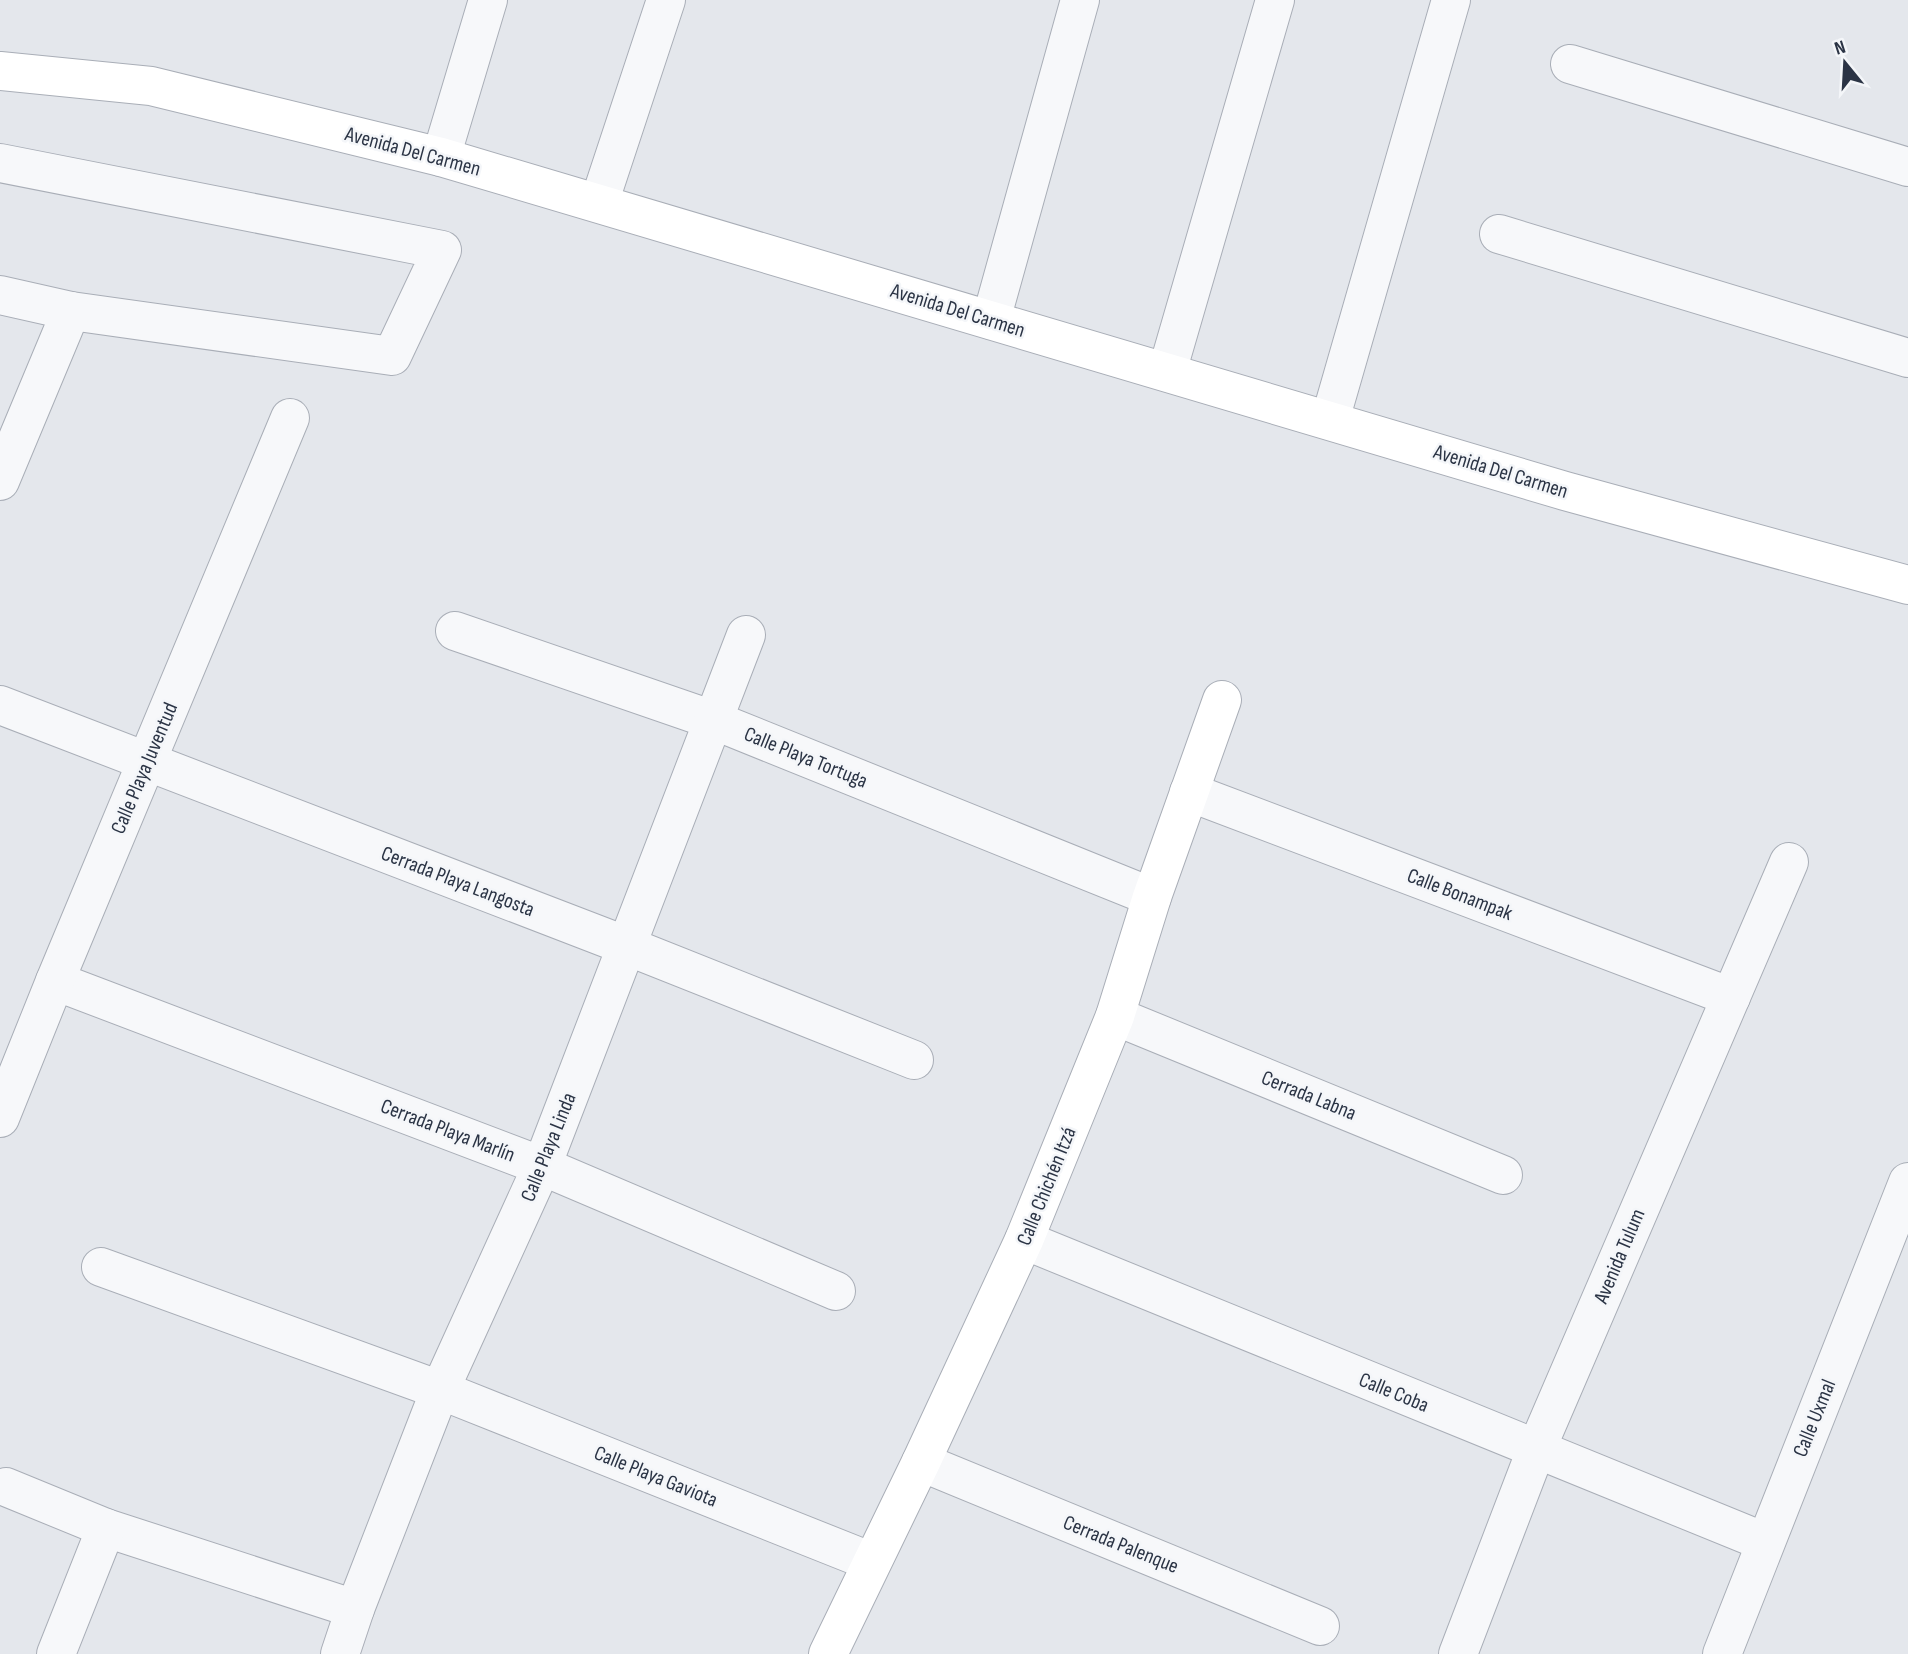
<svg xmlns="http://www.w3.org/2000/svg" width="1908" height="1654" viewBox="0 0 1908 1654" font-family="'Sofia Sans Condensed',sans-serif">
<rect width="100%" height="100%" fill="#e4e7ec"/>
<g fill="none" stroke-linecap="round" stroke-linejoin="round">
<defs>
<g id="street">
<polyline points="1570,64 1908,167"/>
<polyline points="441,157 488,0"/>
<polyline points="0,163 442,250 392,356 71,311 0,295"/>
<polyline points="599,203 666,0"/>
<polyline points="1499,234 1908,358"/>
<polyline points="991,320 1080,0"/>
<polyline points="1167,372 1275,0"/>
<polyline points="1330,420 1451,0"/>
<polyline points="0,481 71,311"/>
<polyline points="455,631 713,720 1152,897"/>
<polyline points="0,705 627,946 914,1060"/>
<polyline points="1189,792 1731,997"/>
<polyline points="55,981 542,1166 836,1291"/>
<polyline points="1115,1016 1503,1175"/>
<polyline points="0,1118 55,981 290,418"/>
<polyline points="1024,1240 1765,1542"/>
<polyline points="101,1267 440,1390 872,1562"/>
<polyline points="921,1462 1320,1626"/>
<polyline points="6,1487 106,1528 355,1609"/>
<polyline points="56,1654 106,1528"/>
<polyline points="340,1654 355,1609 440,1390 542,1166 746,635"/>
<polyline points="1458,1654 1536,1450 1789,862"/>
<polyline points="1722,1654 1908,1182"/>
</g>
<g id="secondary">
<polyline points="0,71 151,86 441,157 1565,491 1908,585"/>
<polyline points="828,1654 921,1462 1024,1240 1115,1016 1152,897 1222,700"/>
</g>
</defs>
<use href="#street" stroke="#a9aeb7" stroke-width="40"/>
<use href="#secondary" stroke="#a9aeb7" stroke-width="40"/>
<use href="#street" stroke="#f7f8fa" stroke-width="38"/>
<use href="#secondary" stroke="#fff" stroke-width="38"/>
</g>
<g text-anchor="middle" stroke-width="5" stroke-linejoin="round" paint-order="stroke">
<g font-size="21" fill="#2b3445" stroke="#f4f6f9">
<text transform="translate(413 151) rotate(15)" y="7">Avenida Del Carmen</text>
<text transform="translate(958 310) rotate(17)" y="7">Avenida Del Carmen</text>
<text transform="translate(1501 471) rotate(17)" y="7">Avenida Del Carmen</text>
<text transform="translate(806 757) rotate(22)" y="7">Calle Playa Tortuga</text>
<text transform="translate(144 768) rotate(-67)" y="7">Calle Playa Juventud</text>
<text transform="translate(458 881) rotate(21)" y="7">Cerrada Playa Langosta</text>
<text transform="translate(1460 894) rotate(21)" y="7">Calle Bonampak</text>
<text transform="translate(1309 1095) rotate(22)" y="7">Cerrada Labna</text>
<text transform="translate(448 1130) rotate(21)" y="7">Cerrada Playa Marlín</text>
<text transform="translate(548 1147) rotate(-68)" y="7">Calle Playa Linda</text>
<text transform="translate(1046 1186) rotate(-68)" y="7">Calle Chichén Itzá</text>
<text transform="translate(1619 1256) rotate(-67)" y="7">Avenida Tulum</text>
<text transform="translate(1394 1392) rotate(22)" y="7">Calle Coba</text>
<text transform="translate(1814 1418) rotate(-68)" y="7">Calle Uxmal</text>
<text transform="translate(656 1476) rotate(22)" y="7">Calle Playa Gaviota</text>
<text transform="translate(1121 1544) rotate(22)" y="7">Cerrada Palenque</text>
</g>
</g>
<g transform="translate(1845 63) rotate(342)" stroke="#f4f6f9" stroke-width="5" paint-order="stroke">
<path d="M0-5L12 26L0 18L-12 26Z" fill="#2b3445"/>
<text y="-10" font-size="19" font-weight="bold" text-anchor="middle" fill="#2b3445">N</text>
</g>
</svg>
